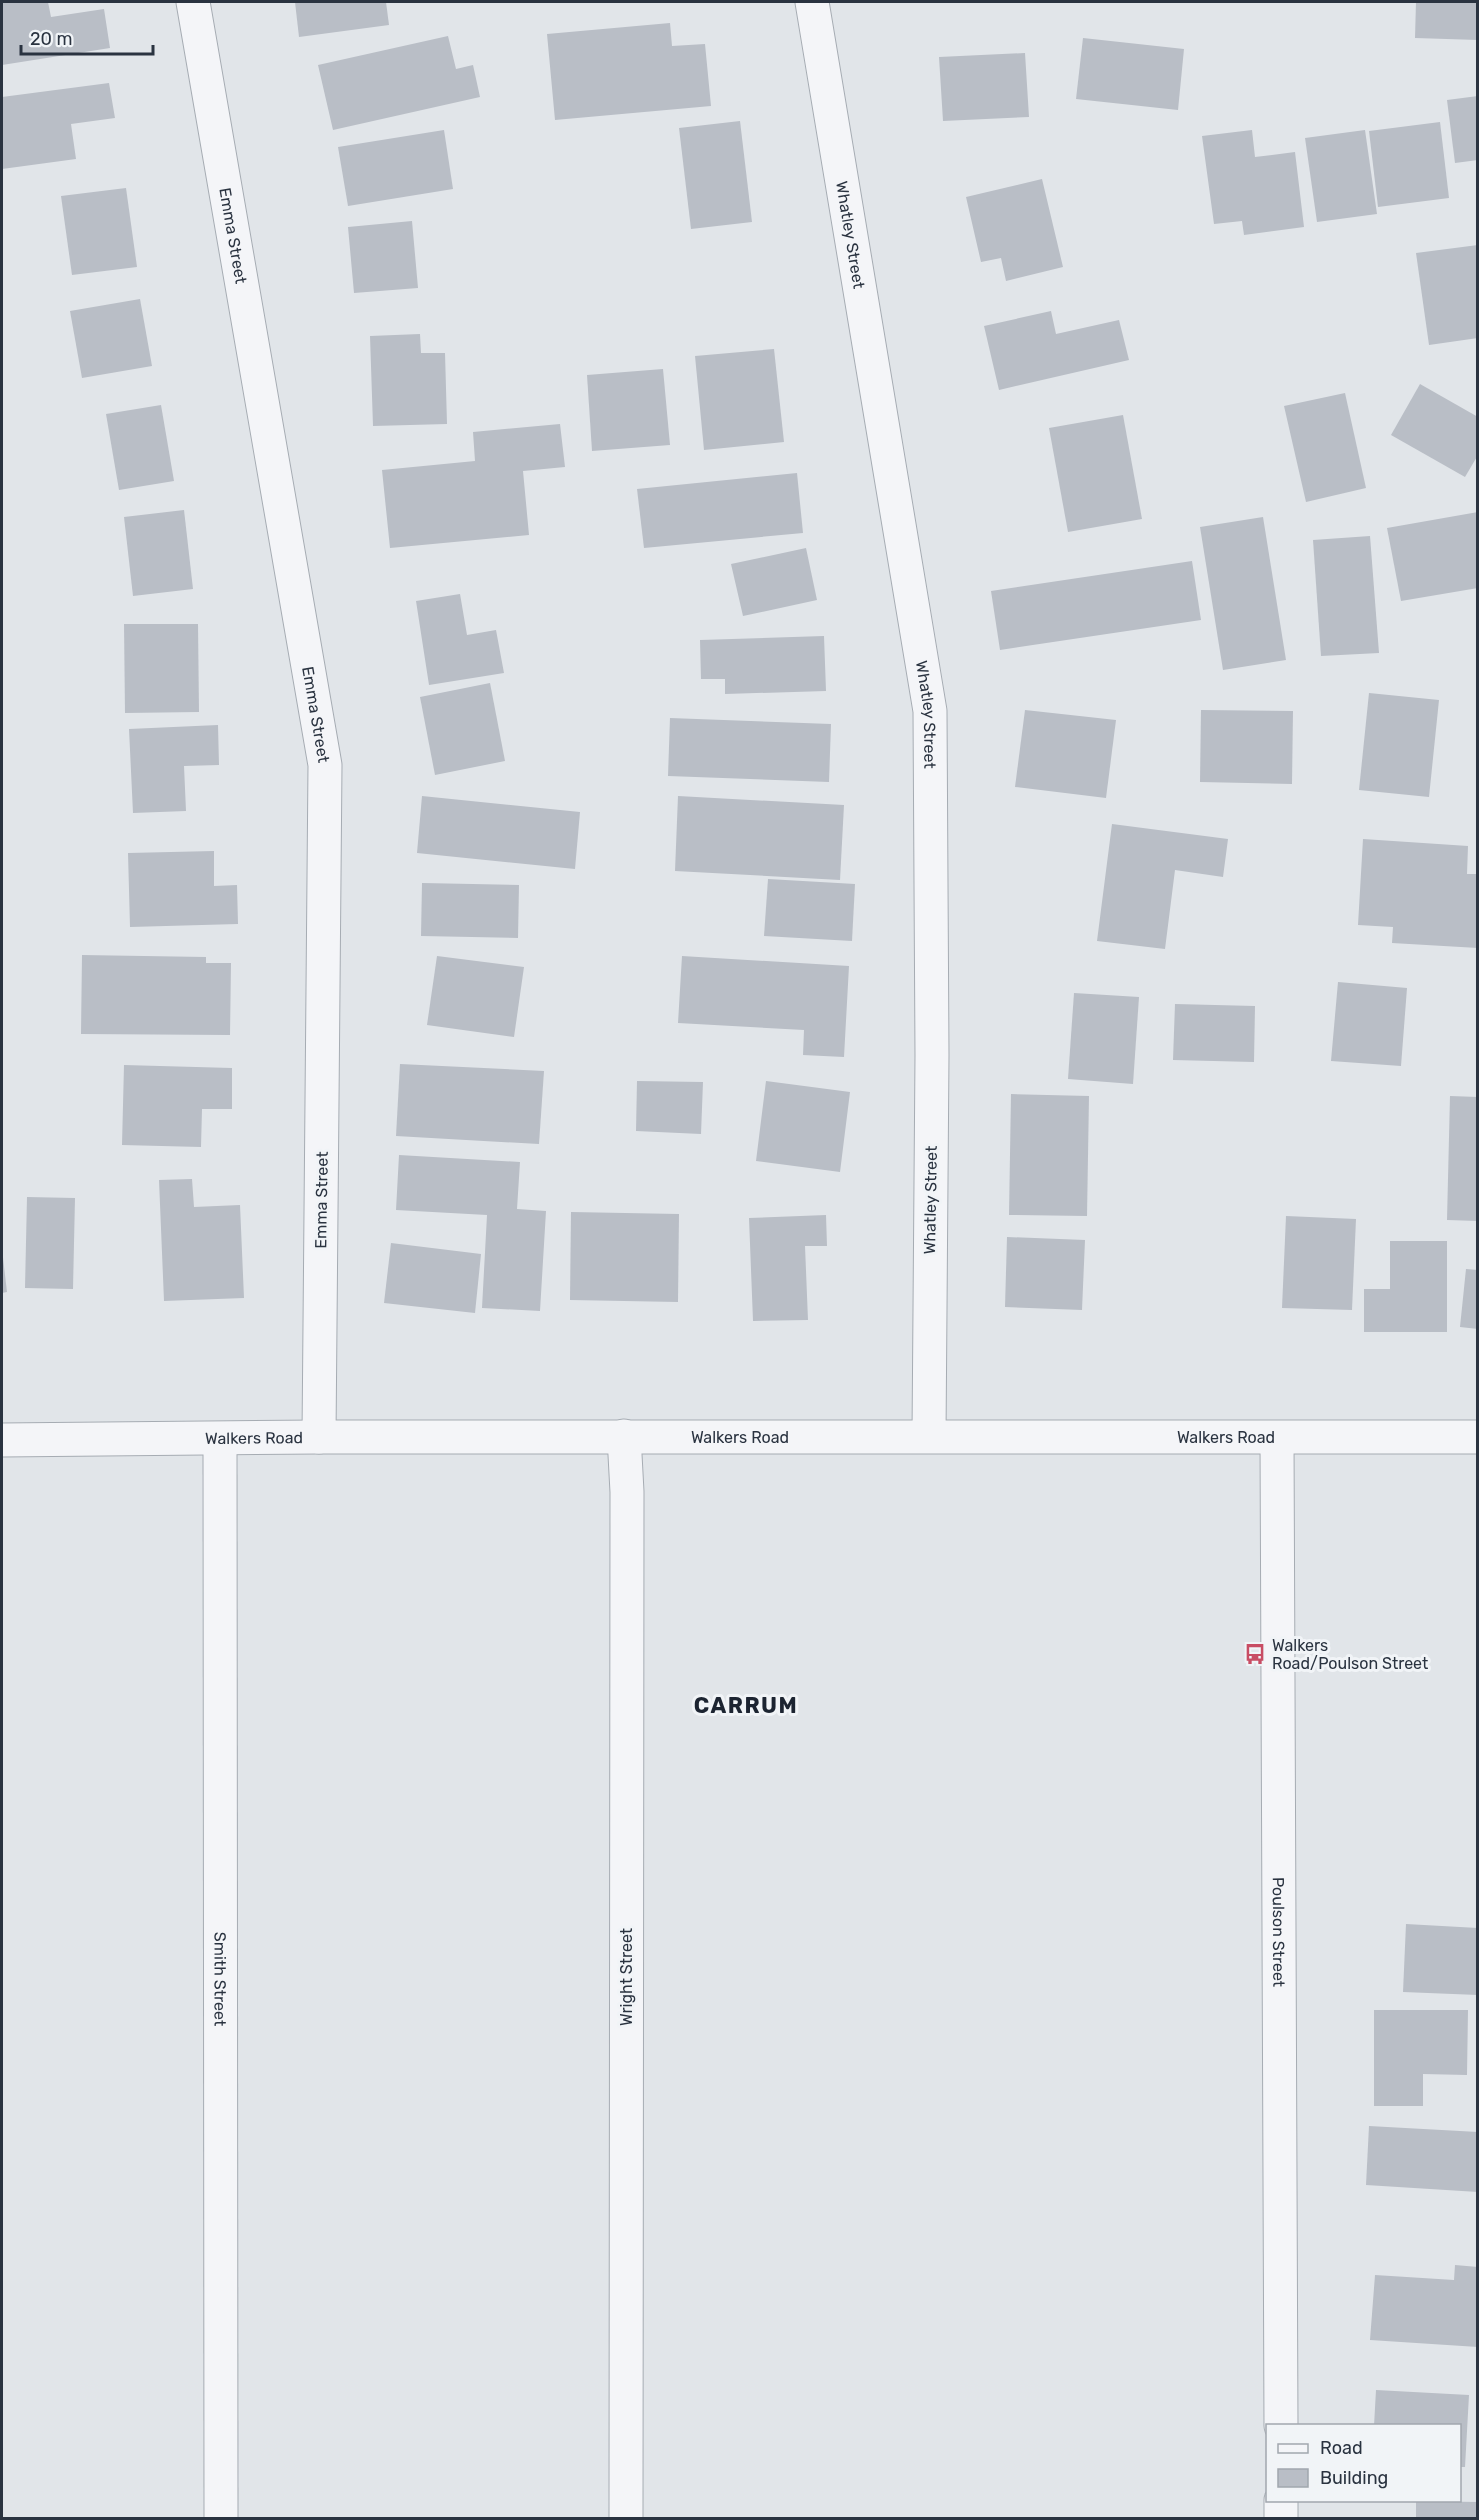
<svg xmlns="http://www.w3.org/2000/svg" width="1479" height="2520" viewBox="0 0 1479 2520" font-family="Rubik,sans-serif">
<rect width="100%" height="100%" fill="#e1e5e9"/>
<g fill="#b9bec6">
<polygon points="2,2 48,2 51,17 104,9 110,48 2,65"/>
<polygon points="295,2 386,2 389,25 299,37"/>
<polygon points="1416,2 1478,2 1478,40 1415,38"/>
<polygon points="670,23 672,46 705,44 711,106 555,120 547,34"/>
<polygon points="448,36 456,69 473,65 480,97 333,130 318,65"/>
<polygon points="1083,38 1184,49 1178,110 1076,99"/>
<polygon points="1025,53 1029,117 943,121 939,57"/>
<polygon points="109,83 115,118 71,124 76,159 2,169 2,97"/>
<polygon points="1478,96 1478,160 1455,163 1447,100"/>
<polygon points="740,121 752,222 691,229 679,128"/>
<polygon points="1440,122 1449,198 1378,207 1369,131"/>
<polygon points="444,130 453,189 348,206 338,147"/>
<polygon points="1252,130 1255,157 1295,152 1304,227 1244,235 1242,221 1214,224 1202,136"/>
<polygon points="1365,130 1377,214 1317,222 1305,138"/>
<polygon points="1042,179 1063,267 1006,281 1001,258 981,262 966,197"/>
<polygon points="126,188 137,267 72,275 61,196"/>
<polygon points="412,221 418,288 354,293 348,227"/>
<polygon points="1478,245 1478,338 1429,345 1416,253"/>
<polygon points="140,299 152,366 82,378 70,311"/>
<polygon points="1051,311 1056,334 1119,320 1129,360 999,390 984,326"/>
<polygon points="420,334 421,353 445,353 447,424 373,426 370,336"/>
<polygon points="774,349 784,442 704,450 695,356"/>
<polygon points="663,369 670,445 592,451 587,375"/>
<polygon points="1420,384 1478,417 1478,455 1465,477 1391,435"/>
<polygon points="1345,393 1366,488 1306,502 1284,406"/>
<polygon points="161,405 174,481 119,490 106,414"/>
<polygon points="1123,415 1142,519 1068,532 1049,428"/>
<polygon points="560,424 565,467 523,471 529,535 390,548 382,470 475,461 473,432"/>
<polygon points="797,473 803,533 644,548 637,489"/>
<polygon points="184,510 193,589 133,596 124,517"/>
<polygon points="1478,512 1478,588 1401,601 1387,528"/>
<polygon points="1263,517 1286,660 1223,670 1200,527"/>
<polygon points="1370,536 1379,653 1321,656 1313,540"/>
<polygon points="806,548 817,600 743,616 731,564"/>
<polygon points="1192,561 1201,620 1000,650 991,591"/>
<polygon points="460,594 467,635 496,630 504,673 429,685 416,601"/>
<polygon points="124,624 198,624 199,712 125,713"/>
<polygon points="824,636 826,691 725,694 725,679 701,679 700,640"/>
<polygon points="490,683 505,761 435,775 420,697"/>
<polygon points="1369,693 1439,700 1429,797 1359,790"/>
<polygon points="1025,710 1116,720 1106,798 1015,787"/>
<polygon points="1201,710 1293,711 1292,784 1200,782"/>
<polygon points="670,718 831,724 829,782 668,776"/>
<polygon points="218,725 219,765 184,766 186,811 133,813 129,729"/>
<polygon points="422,796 580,812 575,869 417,853"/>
<polygon points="678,796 844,805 840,880 675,871"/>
<polygon points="1112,824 1228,839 1223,877 1175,870 1165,949 1097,941"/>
<polygon points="1363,839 1468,846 1467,874 1478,874 1478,948 1392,943 1393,927 1358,925"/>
<polygon points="214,851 214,886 237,885 238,924 130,927 128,853"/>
<polygon points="768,879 855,884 852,941 764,936"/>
<polygon points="422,883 519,885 518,938 421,936"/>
<polygon points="82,955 206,957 206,963 231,963 230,1035 81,1034"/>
<polygon points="437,956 524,967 514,1037 427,1025"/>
<polygon points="682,956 849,966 844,1057 803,1055 804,1030 678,1023"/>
<polygon points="1338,982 1407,988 1401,1066 1331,1061"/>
<polygon points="1074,993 1139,997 1133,1084 1068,1079"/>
<polygon points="1175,1004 1255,1006 1254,1062 1173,1060"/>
<polygon points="400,1064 544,1071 539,1144 396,1136"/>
<polygon points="124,1065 232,1068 232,1109 202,1109 201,1147 122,1145"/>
<polygon points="637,1081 703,1082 701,1134 636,1131"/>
<polygon points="766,1081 850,1092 840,1172 756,1161"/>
<polygon points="1011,1094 1089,1096 1087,1216 1009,1215"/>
<polygon points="1450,1096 1478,1097 1478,1221 1447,1220"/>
<polygon points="399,1155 520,1162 517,1209 546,1211 540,1311 482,1308 487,1215 396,1210"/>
<polygon points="192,1179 194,1207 240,1205 244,1298 164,1301 159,1180"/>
<polygon points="27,1197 75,1198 73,1289 25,1288"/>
<polygon points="571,1212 679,1214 678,1302 570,1300"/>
<polygon points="826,1215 827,1246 805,1246 808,1320 753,1321 749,1218"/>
<polygon points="1286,1216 1356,1219 1352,1310 1282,1308"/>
<polygon points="1007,1237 1085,1240 1082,1310 1005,1307"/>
<polygon points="1390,1241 1447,1241 1447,1332 1364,1332 1364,1289 1390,1289"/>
<polygon points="391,1243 481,1254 475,1313 384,1303"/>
<polygon points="2,1249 7,1292 2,1293"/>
<polygon points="1466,1269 1478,1270 1478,1329 1460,1327"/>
<polygon points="1406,1924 1478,1928 1478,1995 1403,1992"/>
<polygon points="1374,2010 1468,2010 1467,2075 1423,2074 1423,2106 1374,2106"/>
<polygon points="1369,2126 1478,2132 1478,2192 1366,2185"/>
<polygon points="1455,2265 1478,2267 1478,2347 1370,2340 1375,2275 1454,2280"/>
<polygon points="1376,2390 1469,2395 1465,2467 1460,2467 1460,2426 1374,2426"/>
<polygon points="1416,2501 1478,2502 1478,2518 1416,2518"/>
</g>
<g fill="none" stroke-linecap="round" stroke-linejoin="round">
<defs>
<g id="minor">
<path id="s1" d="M193,2L325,765L319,1437"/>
<path id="s2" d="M812,2L930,711L932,1055L929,1436"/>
<polyline points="624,1436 627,1492 626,2518"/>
<path id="s3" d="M1277,1438L1281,2426"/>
<path id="s4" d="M220,1439L221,2518"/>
<path id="s5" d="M2,1440L319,1437H1478"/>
<polyline points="1281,2500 1281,2518"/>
</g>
</defs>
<use href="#minor" stroke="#a6acb3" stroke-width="35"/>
<use href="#minor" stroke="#f4f5f8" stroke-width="33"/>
</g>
<defs>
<symbol id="bus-bare" viewBox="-9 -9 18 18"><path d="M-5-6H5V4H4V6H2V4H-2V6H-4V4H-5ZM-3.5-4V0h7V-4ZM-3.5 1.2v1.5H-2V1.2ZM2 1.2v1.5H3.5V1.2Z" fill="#c84d64" stroke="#f1f4f7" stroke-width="2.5" paint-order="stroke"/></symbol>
</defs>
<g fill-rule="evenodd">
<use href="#bus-bare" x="1240" y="1639" width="30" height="30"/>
</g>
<g text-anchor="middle" stroke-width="6" stroke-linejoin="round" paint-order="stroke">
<g font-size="16" fill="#2a3340" stroke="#f1f4f7">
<text dy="6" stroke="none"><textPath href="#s1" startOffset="237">Emma Street</textPath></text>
<text dy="6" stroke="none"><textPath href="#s2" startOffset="236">Whatley Street</textPath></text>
<text dy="6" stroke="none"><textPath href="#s1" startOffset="723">Emma Street</textPath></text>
<text dy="6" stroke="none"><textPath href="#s2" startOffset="722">Whatley Street</textPath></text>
<text transform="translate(321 1200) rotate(-89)" y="6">Emma Street</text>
<text transform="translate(930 1200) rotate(-89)" y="6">Whatley Street</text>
<text dy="6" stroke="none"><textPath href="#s5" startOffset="738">Walkers Road</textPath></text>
<text dy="6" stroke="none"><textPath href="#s5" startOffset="252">Walkers Road</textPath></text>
<text dy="6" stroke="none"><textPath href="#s5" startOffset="1224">Walkers Road</textPath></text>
<text dy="6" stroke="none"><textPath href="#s3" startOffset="494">Poulson Street</textPath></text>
<text transform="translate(626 1977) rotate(-90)" y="6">Wright Street</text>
<text dy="6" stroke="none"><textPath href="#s4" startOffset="540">Smith Street</textPath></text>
</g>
<g font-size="16" fill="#2a3340" stroke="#f1f4f7" text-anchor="start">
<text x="1272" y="1651">Walkers<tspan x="1272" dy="18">Road/Poulson Street</tspan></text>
</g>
<g font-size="22" font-weight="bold" letter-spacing="1.5" fill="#1c2431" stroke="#f1f4f7">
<text x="746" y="1713">CARRUM</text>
</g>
</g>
<rect width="1479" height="2520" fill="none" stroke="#2a3340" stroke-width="6"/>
<rect x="1266" y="2424" width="195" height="78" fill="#f1f4f7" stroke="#a1a7ae" stroke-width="1.5"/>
<rect x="1278" y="2444" width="30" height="9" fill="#f4f5f8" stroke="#a1a7ae" stroke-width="1.5"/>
<text x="1320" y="2454" font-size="18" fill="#2a3340">Road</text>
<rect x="1278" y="2469" width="30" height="18" fill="#b9bec6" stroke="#a1a7ae" stroke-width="1.5"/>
<text x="1320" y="2484" font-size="18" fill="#2a3340">Building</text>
<path d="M21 45v9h132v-9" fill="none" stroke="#2a3340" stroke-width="3"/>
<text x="30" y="45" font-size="18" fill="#2a3340" stroke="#f1f4f7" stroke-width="4.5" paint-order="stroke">20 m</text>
</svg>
